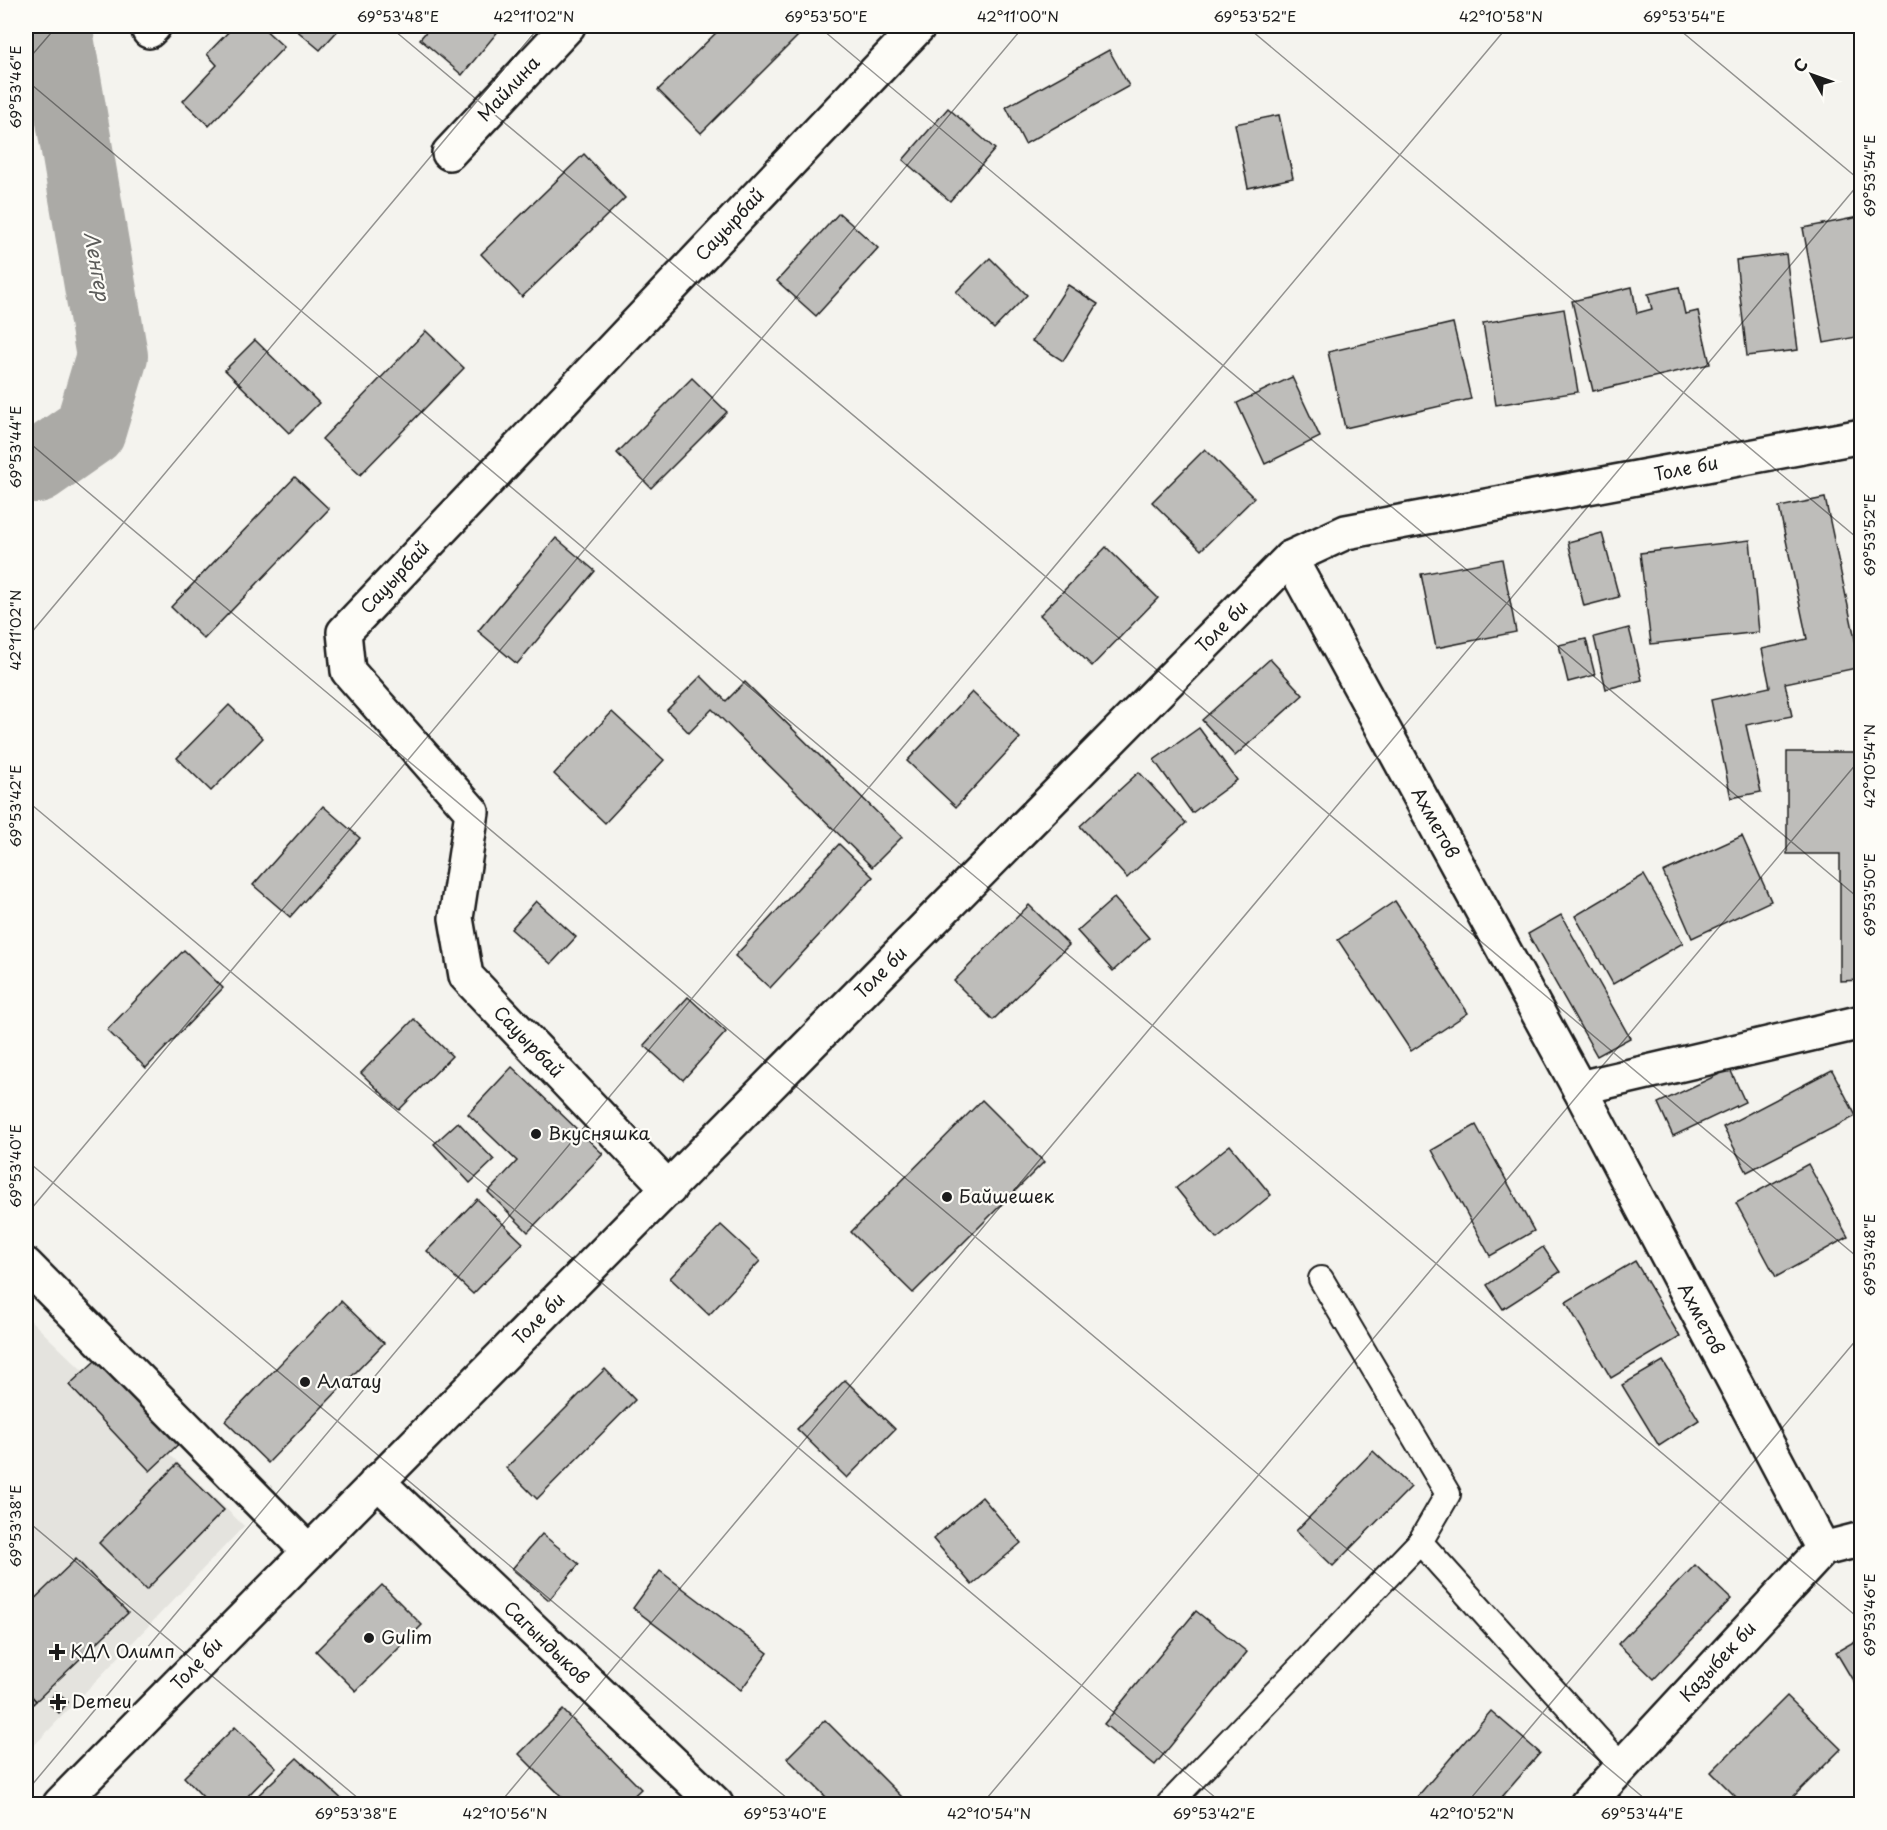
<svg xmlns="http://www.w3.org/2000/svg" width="1887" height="1830" viewBox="0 0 1887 1830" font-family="'Playpen Sans',sans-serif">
<rect width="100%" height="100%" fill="#f4f3ee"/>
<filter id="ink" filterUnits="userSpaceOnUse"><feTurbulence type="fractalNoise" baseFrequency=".0167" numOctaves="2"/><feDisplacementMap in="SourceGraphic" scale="12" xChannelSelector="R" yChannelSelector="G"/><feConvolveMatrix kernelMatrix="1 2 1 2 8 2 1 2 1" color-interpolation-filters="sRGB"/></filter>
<g filter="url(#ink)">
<polygon fill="#e4e3de" points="26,1316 244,1526 26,1754"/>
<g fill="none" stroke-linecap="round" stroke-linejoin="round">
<polyline stroke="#abaaa6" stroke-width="72" points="26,465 37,467 90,430 112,356 56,26"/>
</g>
<g fill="#bebdba" stroke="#1c1c1c" stroke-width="1.5">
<polygon points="234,26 261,26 284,47 209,126 183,101 217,65 207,54"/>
<polygon points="296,26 342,26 320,50 294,28"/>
<polygon points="431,26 496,26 500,29 462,75 420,39"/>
<polygon points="723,26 808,26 701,133 658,90"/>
<polygon points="1109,50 1129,86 1025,144 1006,107"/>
<polygon points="948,108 995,149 950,201 903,160"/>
<polygon points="1279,115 1293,178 1248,188 1235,124"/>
<polygon points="584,154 625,198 522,297 481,254"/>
<polygon points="839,213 878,248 816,316 777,281"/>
<polygon points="1859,217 1862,234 1862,336 1824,343 1803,228"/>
<polygon points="1786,254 1798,350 1747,356 1736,260"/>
<polygon points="990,258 1027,295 994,329 956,292"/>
<polygon points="1068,285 1098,304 1063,361 1032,341"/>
<polygon points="1632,287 1637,313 1652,309 1648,294 1679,287 1685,314 1698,311 1710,364 1593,391 1572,301"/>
<polygon points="1564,309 1578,392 1496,405 1483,323"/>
<polygon points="1453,323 1471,399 1345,428 1328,352"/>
<polygon points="426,331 464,368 360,475 322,439"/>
<polygon points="255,340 319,403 289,433 225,370"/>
<polygon points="1292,377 1320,437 1265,464 1237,403"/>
<polygon points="692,378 727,412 651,488 617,453"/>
<polygon points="1205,449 1254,498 1201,550 1152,502"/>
<polygon points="295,477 329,509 204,639 171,607"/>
<polygon points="1825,498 1861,667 1785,683 1792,716 1746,725 1761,792 1731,798 1711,700 1770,687 1762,649 1807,639 1779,507"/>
<polygon points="1602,533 1619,597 1584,606 1568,542"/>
<polygon points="556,538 595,571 517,664 478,631"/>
<polygon points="1750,540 1759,632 1651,644 1640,553"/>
<polygon points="1106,547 1158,598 1092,666 1040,615"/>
<polygon points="1502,559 1516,632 1436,648 1421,574"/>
<polygon points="1629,628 1642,680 1606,689 1594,637"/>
<polygon points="1586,639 1595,675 1568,682 1559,645"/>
<polygon points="1270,659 1303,695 1235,756 1202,720"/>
<polygon points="701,676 726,701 745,682 902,837 872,867 712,709 689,733 667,710"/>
<polygon points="972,692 1020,738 956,807 907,761"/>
<polygon points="229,705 263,738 211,791 177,758"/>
<polygon points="612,712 664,760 605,823 554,774"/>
<polygon points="1199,728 1237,780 1192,813 1154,760"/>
<polygon points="1787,752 1862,752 1862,980 1840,981 1840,854 1787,854"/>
<polygon points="1139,772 1186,823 1127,878 1080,826"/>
<polygon points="323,806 360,838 290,917 253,885"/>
<polygon points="1742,836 1771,901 1692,938 1663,872"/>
<polygon points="839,844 873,877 770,988 735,956"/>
<polygon points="1644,875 1683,943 1613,984 1575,916"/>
<polygon points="1114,898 1149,938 1113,971 1077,931"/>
<polygon points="536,901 576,937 551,964 511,929"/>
<polygon points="1395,901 1468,1013 1411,1051 1338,940"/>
<polygon points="1029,905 1069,945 993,1020 954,981"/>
<polygon points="1561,915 1630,1038 1597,1056 1528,934"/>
<polygon points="184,950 223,988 146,1068 107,1030"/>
<polygon points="688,997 726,1032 683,1080 644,1045"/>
<polygon points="414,1019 452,1056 399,1110 361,1073"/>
<polygon points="512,1067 603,1154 528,1232 488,1192 517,1161 468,1114"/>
<polygon points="1730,1069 1745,1102 1673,1136 1658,1103"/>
<polygon points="1832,1070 1856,1116 1747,1172 1723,1127"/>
<polygon points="982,1100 1044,1162 913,1293 851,1232"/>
<polygon points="458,1122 494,1160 470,1183 434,1144"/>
<polygon points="1476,1125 1534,1231 1490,1256 1432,1150"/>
<polygon points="1230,1145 1271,1195 1217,1239 1176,1188"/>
<polygon points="1808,1164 1848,1237 1776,1277 1736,1203"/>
<polygon points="477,1199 523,1243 473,1294 427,1251"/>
<polygon points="721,1225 760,1261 709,1315 670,1278"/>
<polygon points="1543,1247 1560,1272 1503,1309 1487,1285"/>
<polygon points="1635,1261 1680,1337 1611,1378 1566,1302"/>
<polygon points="341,1301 384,1343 268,1463 225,1421"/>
<polygon points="107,1350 187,1436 150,1471 69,1385"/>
<polygon points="1663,1361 1699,1420 1659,1446 1622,1385"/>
<polygon points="605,1369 635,1400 537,1499 506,1468"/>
<polygon points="845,1380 895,1429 847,1478 797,1429"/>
<polygon points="1373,1451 1411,1487 1333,1566 1296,1531"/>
<polygon points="177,1464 224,1510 146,1590 99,1543"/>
<polygon points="982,1497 1021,1543 972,1585 933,1539"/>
<polygon points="542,1534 579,1564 549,1600 512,1569"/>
<polygon points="76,1559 128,1613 36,1701 26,1690 26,1607"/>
<polygon points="1695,1565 1731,1599 1654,1679 1618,1644"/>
<polygon points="660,1571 768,1653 741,1690 633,1608"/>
<polygon points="382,1585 422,1625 356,1691 316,1651"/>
<polygon points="1196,1611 1247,1652 1155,1765 1104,1724"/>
<polygon points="1862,1637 1862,1696 1836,1652"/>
<polygon points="26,1690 36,1701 26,1711"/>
<polygon points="56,1692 68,1702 59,1713 48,1703"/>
<polygon points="1787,1696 1841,1749 1786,1804 1743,1804 1711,1772"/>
<polygon points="563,1710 641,1789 625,1804 569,1804 519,1754"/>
<polygon points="1491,1711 1540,1753 1496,1804 1411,1804"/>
<polygon points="825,1720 909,1804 833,1804 787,1758"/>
<polygon points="235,1727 276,1767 240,1804 195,1804 203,1797 184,1777"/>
<polygon points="297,1758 347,1804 249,1804"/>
</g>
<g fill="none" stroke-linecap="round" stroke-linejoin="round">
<defs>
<g id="service">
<polyline points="1321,1279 1448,1494 1420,1542 1622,1766"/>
<polyline points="1169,1804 1420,1542"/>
</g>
<g id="minor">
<polyline points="149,31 154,26"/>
<polyline points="449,153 568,26"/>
<polyline points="1290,558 1579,1088 1823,1549"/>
<polyline points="1579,1088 1862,1022"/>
<polyline points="669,1189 466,976 456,918 472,812 348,671 344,632 919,26"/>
<polyline points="26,1265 308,1551"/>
<polyline points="377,1481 716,1804"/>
<polyline points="1587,1804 1823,1549 1862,1539"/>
</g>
<path id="secondary" d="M60,1804C469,1388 880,974 1290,558L1346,532L1862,436"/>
</defs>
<use href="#service" stroke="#1c1c1c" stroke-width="28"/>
<use href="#minor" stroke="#1c1c1c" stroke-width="38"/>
<use href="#secondary" stroke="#1c1c1c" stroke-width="38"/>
<use href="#service" stroke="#fdfcf7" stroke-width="24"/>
<use href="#minor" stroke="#fdfcf7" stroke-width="33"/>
<use href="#secondary" stroke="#fdfcf7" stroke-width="33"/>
</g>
</g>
<path fill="none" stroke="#1c1c1c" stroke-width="1.5" stroke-opacity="0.45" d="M389,26L1862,1261M818,26L1862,901M1246,26L1862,542M1675,26L1862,182M26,62L57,26M26,80L1862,1621M26,440L1651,1804M26,639L540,26M26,800L1223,1804M26,1160L794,1804M26,1215L1024,26M26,1520L365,1804M26,1792L1508,26M499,1804L1862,180M982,1804L1862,757M1466,1804L1862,1333"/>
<g fill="#1c1c1c" stroke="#fdfcf7" stroke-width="2">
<circle cx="536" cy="1134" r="6"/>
<circle cx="947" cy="1197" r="6"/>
<circle cx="305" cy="1382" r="6"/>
<circle cx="369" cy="1638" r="6"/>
<path d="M54 1643h6v6h6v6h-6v6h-6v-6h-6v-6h6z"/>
<path d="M55 1693h6v6h6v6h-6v6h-6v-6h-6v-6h6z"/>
</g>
<g text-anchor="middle" stroke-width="4.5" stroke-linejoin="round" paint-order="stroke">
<g font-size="18" fill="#1c1c1c" stroke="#fdfcf7">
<text transform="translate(509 89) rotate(-47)" y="6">Майлина</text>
<text transform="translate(730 225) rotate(-47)" y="6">Сауырбай</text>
<text transform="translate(1686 469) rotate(-11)" y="6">Толе би</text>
<text transform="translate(395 578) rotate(-47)" y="6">Сауырбай</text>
<text transform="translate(1222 627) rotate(-45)" y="6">Толе би</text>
<text transform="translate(1435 823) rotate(61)" y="6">Ахметов</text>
<text transform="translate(881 973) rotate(-45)" y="6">Толе би</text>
<text transform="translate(528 1042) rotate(46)" y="6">Сауырбай</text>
<text transform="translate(539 1319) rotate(-45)" y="6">Толе би</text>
<text transform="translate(1701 1319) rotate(62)" y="6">Ахметов</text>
<text transform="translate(546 1643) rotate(44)" y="6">Сагындыков</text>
<text transform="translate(1718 1662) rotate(-47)" y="6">Казыбек би</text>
<text transform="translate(197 1664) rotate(-46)" y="6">Толе би</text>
</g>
<g font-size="18" fill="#1c1c1c" stroke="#fdfcf7" text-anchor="start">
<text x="548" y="1140">Вкусняшка</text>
<text x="959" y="1203">Байшешек</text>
<text x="317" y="1388">Алатау</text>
<text x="381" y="1644">Gulim</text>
<text x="70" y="1658">КДЛ Олимп</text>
<text x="72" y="1708">Demeu</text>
</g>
<g font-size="20" font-style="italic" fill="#5c5c5a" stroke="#fdfcf7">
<text transform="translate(97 266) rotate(80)" y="7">Ленгер</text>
</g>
</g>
<rect width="1887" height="1830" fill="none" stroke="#fdfcf7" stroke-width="66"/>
<g transform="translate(1812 75) rotate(310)" stroke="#fdfcf7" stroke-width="4.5" paint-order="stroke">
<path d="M0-4.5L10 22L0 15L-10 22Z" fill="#1c1c1c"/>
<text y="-9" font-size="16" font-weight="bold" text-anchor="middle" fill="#1c1c1c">С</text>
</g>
<rect x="33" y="33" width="1821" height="1764" fill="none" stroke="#1c1c1c" stroke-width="2"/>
<g font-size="15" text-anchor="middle" fill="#1c1c1c">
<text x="398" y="22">69°53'48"E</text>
<text x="534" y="22">42°11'02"N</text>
<text x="826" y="22">69°53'50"E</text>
<text x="1018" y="22">42°11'00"N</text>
<text x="1255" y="22">69°53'52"E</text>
<text x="1501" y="22">42°10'58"N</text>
<text x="1684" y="22">69°53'54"E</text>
<text transform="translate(16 87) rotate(-90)" y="5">69°53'46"E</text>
<text transform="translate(1870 176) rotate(-90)" y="5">69°53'54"E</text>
<text transform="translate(16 447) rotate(-90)" y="5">69°53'44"E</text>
<text transform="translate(1870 535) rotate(-90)" y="5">69°53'52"E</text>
<text transform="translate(16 630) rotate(-90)" y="5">42°11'02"N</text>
<text transform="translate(1870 766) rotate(-90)" y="5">42°10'54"N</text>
<text transform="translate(16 806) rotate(-90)" y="5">69°53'42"E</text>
<text transform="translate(1870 895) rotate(-90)" y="5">69°53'50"E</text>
<text transform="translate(16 1166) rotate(-90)" y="5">69°53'40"E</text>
<text transform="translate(1870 1255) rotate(-90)" y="5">69°53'48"E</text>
<text transform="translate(16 1526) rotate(-90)" y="5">69°53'38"E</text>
<text transform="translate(1870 1615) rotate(-90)" y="5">69°53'46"E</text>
<text x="356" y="1819">69°53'38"E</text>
<text x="505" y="1819">42°10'56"N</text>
<text x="785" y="1819">69°53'40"E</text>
<text x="989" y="1819">42°10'54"N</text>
<text x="1214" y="1819">69°53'42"E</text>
<text x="1472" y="1819">42°10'52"N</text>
<text x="1642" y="1819">69°53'44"E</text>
</g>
</svg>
